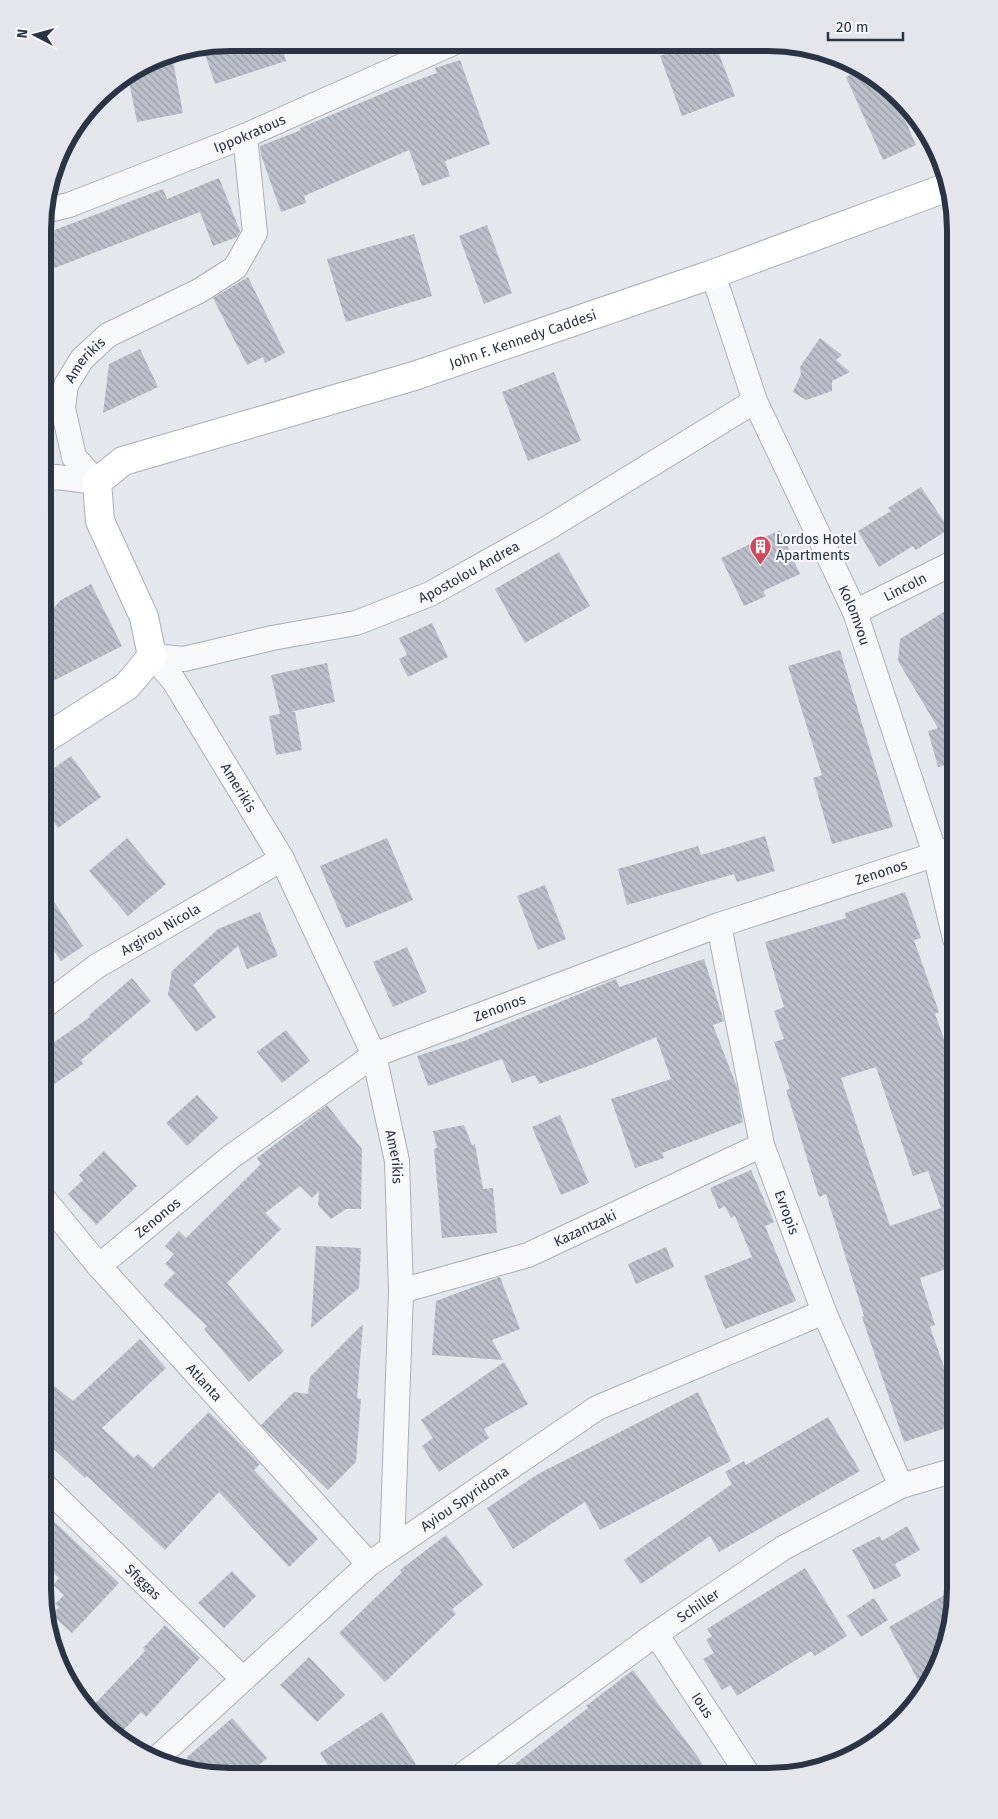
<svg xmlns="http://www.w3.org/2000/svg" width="998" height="1819" viewBox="0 0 998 1819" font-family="'Fira Sans',sans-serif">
<defs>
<pattern id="building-back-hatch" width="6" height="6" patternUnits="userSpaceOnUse" patternTransform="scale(1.25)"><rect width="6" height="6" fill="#bbc0ca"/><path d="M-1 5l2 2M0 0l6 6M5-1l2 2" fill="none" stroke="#989da6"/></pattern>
</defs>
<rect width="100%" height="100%" fill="#e4e7ec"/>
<g fill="url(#building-back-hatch)" fill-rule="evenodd">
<polygon points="230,42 281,43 286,61 215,84 203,48"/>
<polygon points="688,45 716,46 735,96 682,116 660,56"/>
<polygon points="460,60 490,144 445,161 450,176 422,186 409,150 304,196 306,203 281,212 261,155 260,146 301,130 300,128 391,90 437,73 435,68"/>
<polygon points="173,61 183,113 137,122 128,76 142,67"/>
<polygon points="862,69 891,88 916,145 883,160 846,77"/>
<polygon points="219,178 240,231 237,237 213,246 200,212 52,269 44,248 44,234 163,189 167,199"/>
<polygon points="487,225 512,293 484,304 459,236"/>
<polygon points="414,234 432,296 346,322 327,259"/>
<polygon points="248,277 285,353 265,363 263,357 247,365 213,298"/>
<polygon points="820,338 842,355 836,360 850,372 832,381 832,391 806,400 793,392 801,374 800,367"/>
<polygon points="140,349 158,387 103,413 109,364"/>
<polygon points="554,372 581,441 528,461 502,392"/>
<polygon points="921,487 949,529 916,550 913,546 879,567 858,531 891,511 888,508"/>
<polygon points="780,530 800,574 763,591 766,596 744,606 721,558"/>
<polygon points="559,552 590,606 525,643 495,589"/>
<polygon points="91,584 122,646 51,682 44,667 44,618 61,600"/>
<polygon points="955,605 955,763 938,767 928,731 938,728 898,661 900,639"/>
<polygon points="432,623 448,657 408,677 399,659 407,655 399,638"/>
<polygon points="840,650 893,827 832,844 813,778 822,775 788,666"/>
<polygon points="327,663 335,702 290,712 295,712 302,750 276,755 269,716 280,714 271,675"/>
<polygon points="71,756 101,797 58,828 43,807 43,776"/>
<polygon points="765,836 775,871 737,882 734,874 627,905 618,869 698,846 701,855"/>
<polygon points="127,838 166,884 128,916 89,871"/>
<polygon points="387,838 413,900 346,928 320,866"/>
<polygon points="43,885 83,946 61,961 43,935"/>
<polygon points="545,885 566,939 538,950 517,896"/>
<path d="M905,892L921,938L914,940L939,1012L935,1014L955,1069V1266L920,1278L935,1325L930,1327L955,1398V1425L904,1442L862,1317L864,1316L826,1194L819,1197L786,1090L790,1089L774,1042L784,1039L774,1011L784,1007L765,942L846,918L845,913ZM876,1067L913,1176L928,1171L941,1208L890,1226L841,1078Z"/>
<polygon points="260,912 278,956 247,969 238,946 193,985 216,1017 196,1032 168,995 172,971 218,929"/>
<polygon points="407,947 427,992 393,1007 373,962"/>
<polygon points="704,959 724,1021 713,1025 737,1087 743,1122 662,1153 664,1158 635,1168 611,1099 671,1079 656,1037 591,1065 539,1084 535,1075 512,1083 502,1059 428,1086 417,1056 464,1041 616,979 619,987"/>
<polygon points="132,978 151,1001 81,1060 83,1064 43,1092 43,1050 90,1017 89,1015"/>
<polygon points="286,1030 310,1061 282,1083 257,1052"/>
<polygon points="197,1095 218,1118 187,1146 166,1123"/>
<polygon points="327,1105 362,1149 361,1209 346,1209 331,1219 318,1205 319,1191 312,1198 300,1186 265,1213 281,1229 227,1283 284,1351 249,1382 204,1329 207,1326 163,1285 175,1273 165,1264 174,1254 165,1246 179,1231 186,1238 261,1164 257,1158"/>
<polygon points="560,1115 589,1183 561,1195 532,1127"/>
<polygon points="464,1125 472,1145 475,1144 483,1189 493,1188 497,1233 442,1238 434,1149 437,1148 433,1131"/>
<polygon points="104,1151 137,1186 96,1225 68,1194 83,1180 79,1175"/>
<polygon points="751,1170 774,1222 765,1226 796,1301 725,1329 704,1276 752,1257 735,1216 731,1218 725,1206 719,1209 710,1188"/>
<polygon points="316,1246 361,1248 359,1288 311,1328"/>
<polygon points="666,1247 674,1267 636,1284 628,1264"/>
<polygon points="500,1277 520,1329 492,1340 503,1360 432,1355 436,1301"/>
<polygon points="363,1324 357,1398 361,1399 356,1462 328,1490 261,1425 294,1392 308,1394 310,1377"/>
<polygon points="140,1339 166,1368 102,1428 134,1458 138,1454 153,1468 209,1412 260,1464 254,1470 318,1539 289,1567 219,1492 165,1550 87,1476 85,1478 43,1439 43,1377 73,1401"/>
<polygon points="504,1362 528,1404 484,1429 489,1438 439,1472 422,1446 433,1438 421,1420"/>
<polygon points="698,1392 731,1461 600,1530 585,1502 513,1549 487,1508 538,1474"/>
<polygon points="828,1417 860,1471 719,1552 710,1536 641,1584 624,1560 732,1484 725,1472 744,1461 746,1465"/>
<polygon points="43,1511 119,1583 72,1633 52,1615 59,1607 55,1604 64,1595 53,1585 59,1578 48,1568 43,1568"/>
<polygon points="907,1526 920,1550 895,1564 901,1576 874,1590 852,1550 880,1536 882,1541"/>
<polygon points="446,1535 483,1585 452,1609 456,1614 385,1682 339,1633 402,1572 400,1570"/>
<polygon points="805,1568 847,1636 815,1656 811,1651 737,1696 730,1685 722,1690 703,1659 714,1653 706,1640 712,1636 707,1629"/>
<polygon points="232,1571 256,1596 224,1628 198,1603"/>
<polygon points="955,1589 955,1601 941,1660 936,1670 918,1680 889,1627"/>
<polygon points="874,1598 888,1620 861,1637 847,1616"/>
<polygon points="165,1625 200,1658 146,1717 141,1712 117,1737 107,1730 89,1710 145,1651 143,1648"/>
<polygon points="309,1657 345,1695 317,1722 280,1685"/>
<polygon points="633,1670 698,1757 709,1776 523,1776 515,1764 588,1708 586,1706"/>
<polygon points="382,1712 416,1764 399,1775 334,1775 320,1753"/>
<polygon points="232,1718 267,1758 248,1775 199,1773 186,1758"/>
</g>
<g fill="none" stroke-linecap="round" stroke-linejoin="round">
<defs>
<g id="street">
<path id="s1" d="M44,211L69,205L245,136L451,44"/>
<path id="s2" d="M713,274L755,401L855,612L935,854L955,939"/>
<polyline points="44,480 56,477 97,482"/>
<path id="s3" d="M97,482L74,457L63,408L66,385L82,359L108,335L199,291L235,268L255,233L245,136"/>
<path id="s4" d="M855,612L955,562"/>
<path id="s5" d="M152,656L174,681L282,859L374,1055L397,1161L401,1291L392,1548"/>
<path id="s6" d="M152,656L184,659L272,638L356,623L430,594L546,529L755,401"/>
<path id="s7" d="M719,925L762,1145L824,1312L901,1486"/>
<path id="s8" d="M43,1007L97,966L282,859"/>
<path id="s9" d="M43,1198L99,1266L369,1564"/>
<path id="s10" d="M99,1266L232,1156L374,1055L719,925L955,848"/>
<path id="s11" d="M401,1291L528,1255L762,1145"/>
<path id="s12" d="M43,1484L243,1679"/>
<path id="s13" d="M656,1634L749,1776"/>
<path id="s14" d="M155,1760L369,1564L597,1408L824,1312"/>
<path id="s15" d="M461,1776L656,1634L783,1548L901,1486L955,1470"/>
</g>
<g id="secondary">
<path id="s16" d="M43,740L127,686L152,656L144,617L100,521L97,482L123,461L414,376L713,274L948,187"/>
</g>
</defs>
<use href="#street" stroke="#a9aeb7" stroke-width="26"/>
<use href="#secondary" stroke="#a9aeb7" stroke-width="30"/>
<use href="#street" stroke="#f7f8fa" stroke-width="24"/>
<use href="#secondary" stroke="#fff" stroke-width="28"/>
</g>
<defs>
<symbol id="building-pin" viewBox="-11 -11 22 30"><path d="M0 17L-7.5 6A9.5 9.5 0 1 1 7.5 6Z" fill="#d1495b" stroke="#f4f6f9"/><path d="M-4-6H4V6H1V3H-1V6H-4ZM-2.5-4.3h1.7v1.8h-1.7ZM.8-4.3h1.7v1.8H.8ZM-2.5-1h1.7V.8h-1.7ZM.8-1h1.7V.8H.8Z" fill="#fff"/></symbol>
</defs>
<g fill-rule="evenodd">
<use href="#building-pin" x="748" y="534" width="25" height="34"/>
</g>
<g text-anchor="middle" stroke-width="4.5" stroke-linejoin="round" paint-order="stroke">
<g font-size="14" fill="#2b3445" stroke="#f4f6f9">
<text dy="5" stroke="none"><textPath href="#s1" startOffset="220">Ippokratous</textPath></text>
<text dy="5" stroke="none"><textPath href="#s16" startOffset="775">John F. Kennedy Caddesi</textPath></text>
<text dy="5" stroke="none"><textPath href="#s3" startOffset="139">Amerikis</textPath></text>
<text dy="5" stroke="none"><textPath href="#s6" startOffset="332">Apostolou Andrea</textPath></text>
<text dy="5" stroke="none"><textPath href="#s4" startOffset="56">Lincoln</textPath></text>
<text dy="5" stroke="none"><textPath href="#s2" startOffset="370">Kolomvou</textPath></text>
<text dy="5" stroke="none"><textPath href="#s5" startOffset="158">Amerikis</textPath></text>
<text dy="5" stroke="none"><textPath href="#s10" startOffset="886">Zenonos</textPath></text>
<text dy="5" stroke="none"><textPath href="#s8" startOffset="141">Argirou Nicola</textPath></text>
<text dy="5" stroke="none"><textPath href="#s10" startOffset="481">Zenonos</textPath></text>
<text dy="5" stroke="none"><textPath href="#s5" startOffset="562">Amerikis</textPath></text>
<text dy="5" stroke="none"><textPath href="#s7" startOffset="296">Evropis</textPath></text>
<text dy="5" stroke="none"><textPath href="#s10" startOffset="76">Zenonos</textPath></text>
<text dy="5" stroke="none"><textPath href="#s11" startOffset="195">Kazantzaki</textPath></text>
<text dy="5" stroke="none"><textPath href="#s9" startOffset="245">Atlanta</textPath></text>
<text dy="5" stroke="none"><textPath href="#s14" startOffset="406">Ayiou Spyridona</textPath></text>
<text dy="5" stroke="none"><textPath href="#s12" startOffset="140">Sfiggas</textPath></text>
<text dy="5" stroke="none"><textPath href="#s15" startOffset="292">Schiller</textPath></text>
<text dy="5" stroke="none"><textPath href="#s13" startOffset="85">Ious</textPath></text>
</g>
<g font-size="14" fill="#2b3445" stroke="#f4f6f9" text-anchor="start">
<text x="776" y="544">Lordos Hotel<tspan x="776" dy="16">Apartments</tspan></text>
</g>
</g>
<path d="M0 0H998V1819H0ZM230 51H768A179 179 0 0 1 947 230V1589A179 179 0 0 1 768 1768H230A179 179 0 0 1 51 1589V230A179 179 0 0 1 230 51Z" fill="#e4e6eb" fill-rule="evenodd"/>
<path fill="none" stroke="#2b3445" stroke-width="6" d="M230 51H768A179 179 0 0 1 947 230V1589A179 179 0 0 1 768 1768H230A179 179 0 0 1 51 1589V230A179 179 0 0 1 230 51Z"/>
<g transform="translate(35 35) rotate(276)" stroke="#f4f6f9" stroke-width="4" paint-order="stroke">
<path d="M0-4L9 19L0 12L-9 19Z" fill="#2b3445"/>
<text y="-8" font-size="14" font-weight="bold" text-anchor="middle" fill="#2b3445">N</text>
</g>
<path d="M828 32v8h75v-8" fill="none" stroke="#2b3445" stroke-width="2.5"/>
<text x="836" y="32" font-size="15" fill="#2b3445" stroke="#f4f6f9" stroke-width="4" paint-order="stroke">20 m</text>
</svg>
